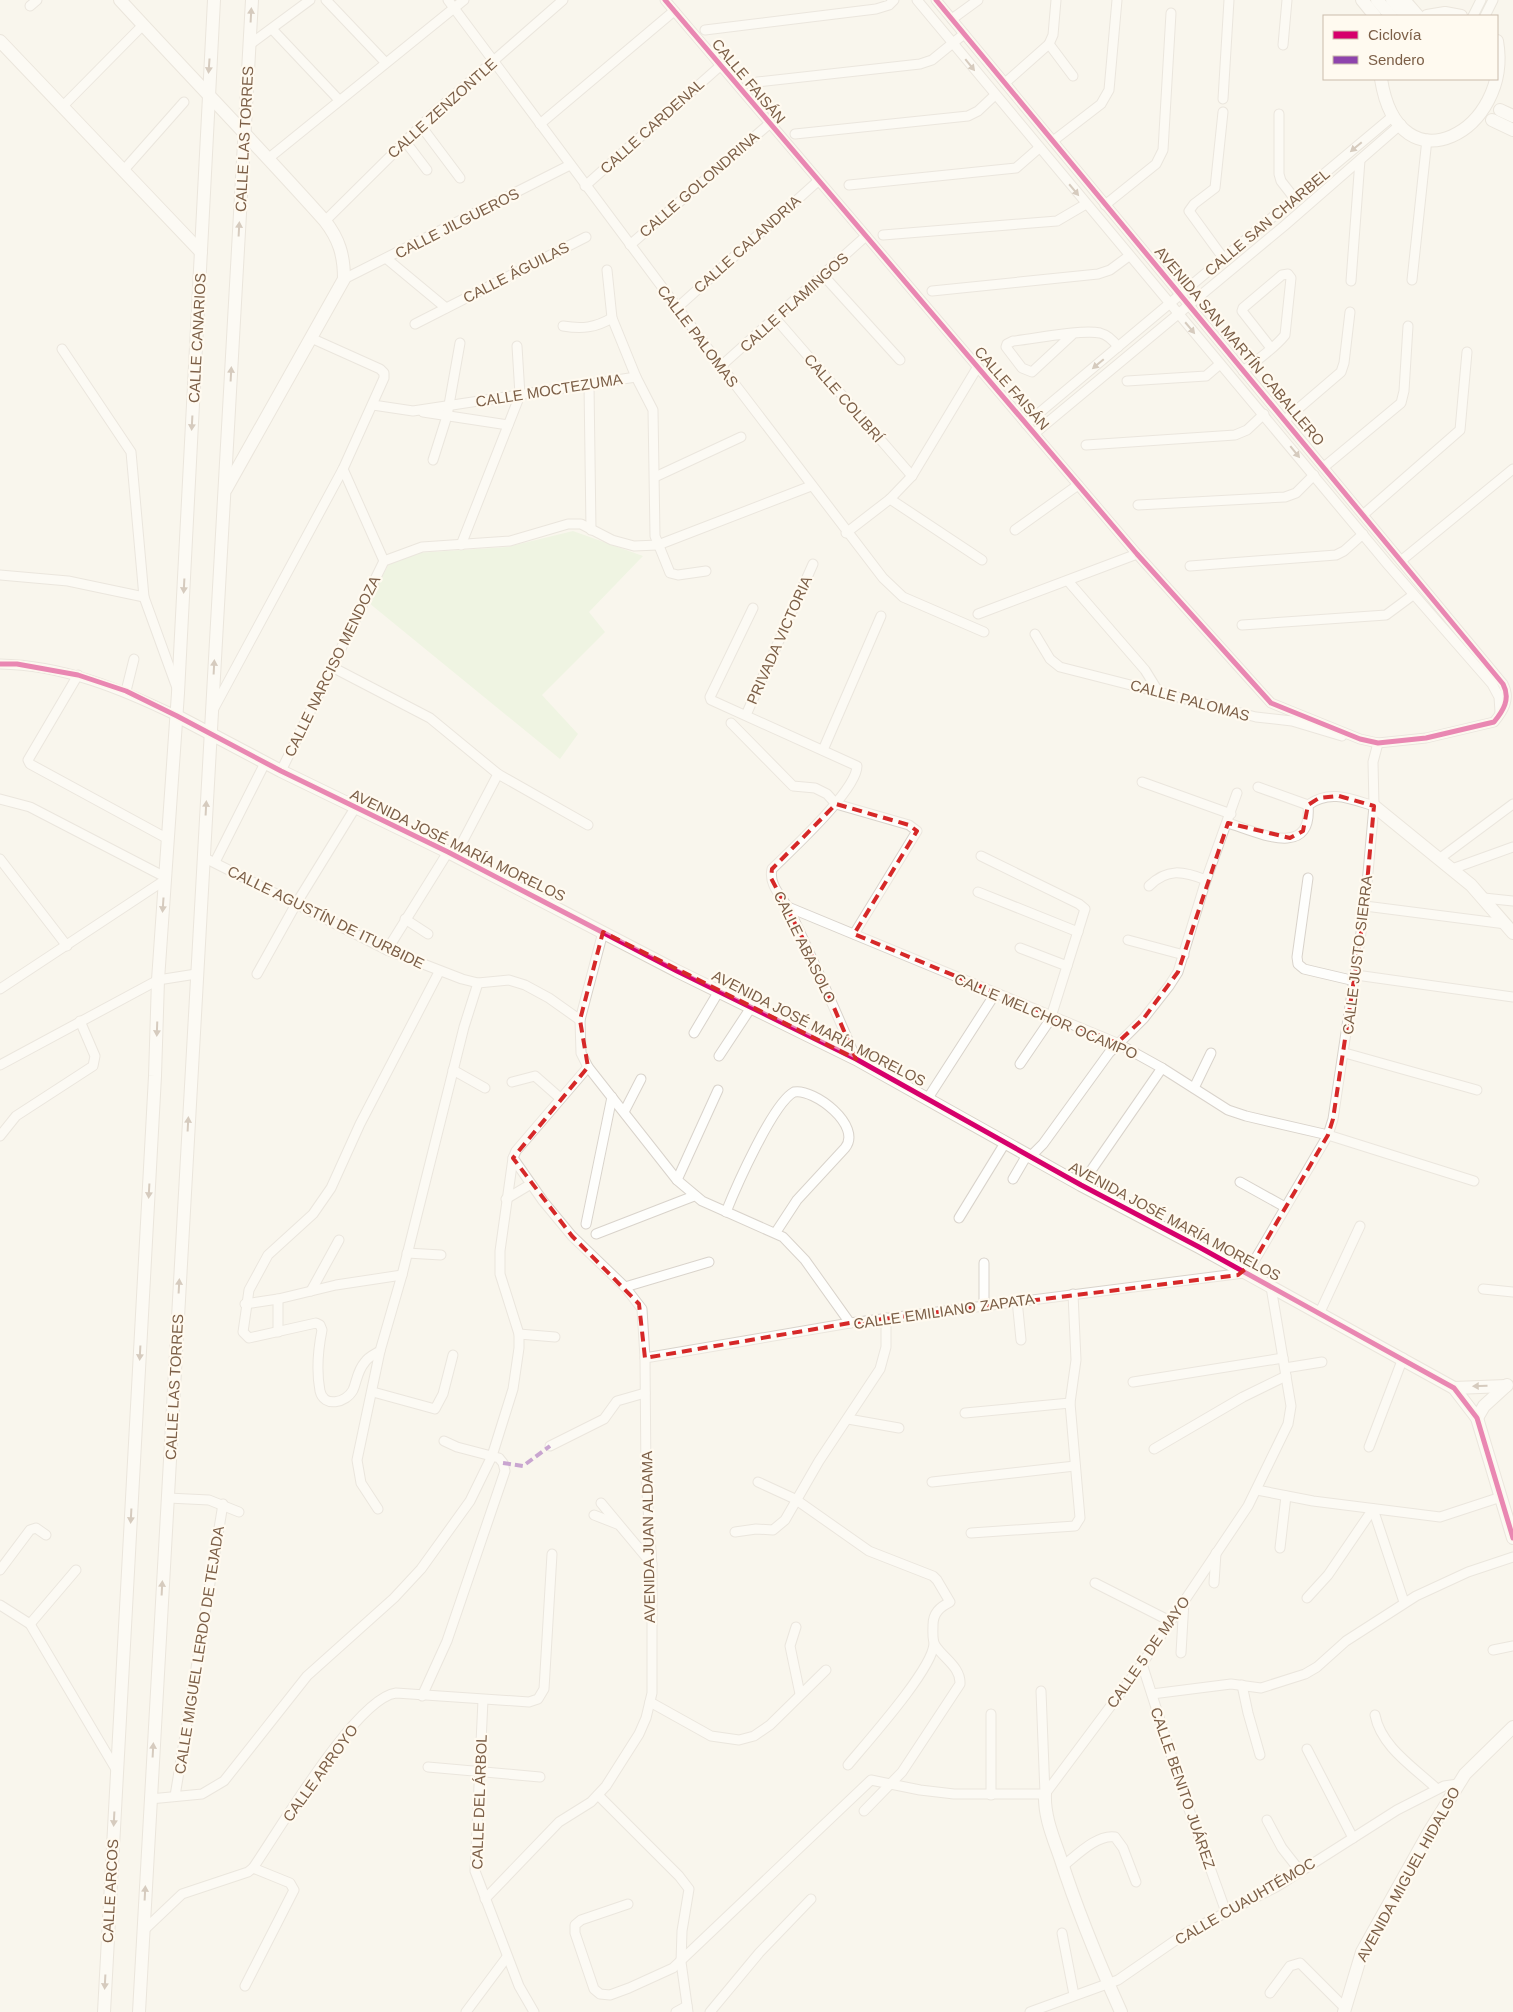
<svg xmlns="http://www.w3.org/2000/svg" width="1513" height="2012" font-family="Helvetica,sans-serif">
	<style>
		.green { fill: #e2f2d6 }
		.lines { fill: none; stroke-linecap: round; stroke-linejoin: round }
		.street-casing { stroke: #d9d3cb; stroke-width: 11 }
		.secondary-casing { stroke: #d9d2c8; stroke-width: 14 }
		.street { stroke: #fefefc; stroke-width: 9 }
		.secondary { stroke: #fefefc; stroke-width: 12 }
		.quiet { stroke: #8e44ad; stroke-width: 4; stroke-dasharray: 8 4; stroke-linecap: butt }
		.cycleway-casing { stroke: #fffaf0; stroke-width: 8 }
		.cycleway { stroke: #d6006c; stroke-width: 5 }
		.oneway { fill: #aa9786 }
		.marked { fill: none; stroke: #d62828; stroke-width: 4; stroke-dasharray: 10 6; stroke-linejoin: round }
		.labels { text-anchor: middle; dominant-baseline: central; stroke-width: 4.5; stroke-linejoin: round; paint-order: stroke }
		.street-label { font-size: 15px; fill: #7c5f47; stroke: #fffaf0 }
	</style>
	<rect width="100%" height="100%" fill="#f9f6ed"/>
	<!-- green -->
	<path class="green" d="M573 531 643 556 589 612 605 632 542 695 578 734 560 759 369 603 388 565 416 553 507 547Z"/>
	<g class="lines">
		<!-- street casing -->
		<g class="street-casing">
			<g id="street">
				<path d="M326 0 385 62"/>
				<path d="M448 0 721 366 883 578 903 597 984 632"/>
				<path d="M665 0 1137 554 1271 703 1360 739 1378 743 1426 738 1494 722C1503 711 1511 699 1503 684L936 0"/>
				<path d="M917 0 1389 566 1492 684 1499 697 1500 712"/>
				<path d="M30 6 37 0"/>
				<path d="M1473 16 1481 0"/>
				<path d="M1485 16 1493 0"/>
				<path d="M952 19 978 0"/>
				<path d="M272 29 339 100"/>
				<path d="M705 30 876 9 889 5 894 0"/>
				<path d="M1049 44 1073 76"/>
				<path d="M249 45 310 0"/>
				<path d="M1283 45 1287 0"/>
				<path d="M757 82 920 64 932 60 964 34"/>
				<path d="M1005 83 1049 44 1053 35 1056 0"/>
				<path d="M1223 99 1229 0"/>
				<path d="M62 107 143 25"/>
				<path d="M1223 112 1215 188 1194 204 1189 211 1224 259"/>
				<path d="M1279 114V174L1281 181 1295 199"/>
				<path d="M540 124 674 11"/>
				<path d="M421 126 460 178"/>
				<path d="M795 134 968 116 978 111 995 95"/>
				<path d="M405 141 427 170"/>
				<path d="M1053 141 1101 104 1109 90 1117 0"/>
				<path d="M269 158 464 0"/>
				<path d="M123 171 184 102"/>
				<path d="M849 185 1016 168 1039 148"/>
				<path d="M585 186 719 67"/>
				<path d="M1105 205 1156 164 1163 150 1171 13"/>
				<path d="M325 221 435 112 563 0"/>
				<path d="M883 235 1057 221 1086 204"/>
				<path d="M630 245 769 124"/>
				<path d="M387 259 446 308"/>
				<path d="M607 270 612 318 636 377 653 410 655 536 670 573 678 575 706 571"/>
				<path d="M823 275 900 360"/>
				<path d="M344 279 570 165"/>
				<path d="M1412 280 1427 139"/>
				<path d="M1351 281 1360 160"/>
				<path d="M932 291 1098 274 1110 270 1129 256"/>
				<path d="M677 308 818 181"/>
				<path d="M776 319 912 476"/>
				<path d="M415 324 586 237"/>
				<path d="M563 326C582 329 595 328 612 318"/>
				<path d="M1073 334 1032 372 1022 368 1006 347 1007 344 1013 341C1034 339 1081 329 1100 333 1108 335 1113 340 1118 347"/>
				<path d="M62 349 131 452 144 597"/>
				<path d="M721 366 866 236"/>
				<path d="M1243 371C1257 360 1274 349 1285 335L1291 278 1288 274 1282 275 1243 308 1242 311 1271 348"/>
				<path d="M1127 381 1206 376 1220 364"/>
				<path d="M589 384 591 530"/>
				<path d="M373 405 413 411 636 377"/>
				<path d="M423 412 508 425"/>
				<path d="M1285 420 1341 372 1344 363 1350 312"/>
				<path d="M1026 424 1393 116"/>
				<path d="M1035 433 1284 226 1401 124"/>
				<path d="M1086 445 1235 435 1247 430 1264 414"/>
				<path d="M433 460 447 416 460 343"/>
				<path d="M1324 467 1401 403 1404 391 1408 326"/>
				<path d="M343 469 384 561"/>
				<path d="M655 477 741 437"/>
				<path d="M890 499 982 560"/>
				<path d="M1138 505 1285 497 1296 493 1314 475"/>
				<path d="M1364 514 1460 430 1467 352"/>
				<path d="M1015 530 1078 485"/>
				<path d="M846 533 890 499 912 476 977 368"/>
				<path d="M461 545 520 395 517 346"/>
				<path d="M1402 560 1513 469"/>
				<path d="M1190 566 1336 555 1344 551 1363 534"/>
				<path d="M0 575 68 581 144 597 177 688"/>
				<path d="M1068 581 1145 670 1158 691"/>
				<path d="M753 608 710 697 711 700 857 766C857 790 791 850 772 869 768 885 783 898 790 911 813 960 835 1009 856 1059"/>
				<path d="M978 614 1137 554"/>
				<path d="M1242 625 1386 615 1413 595"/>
				<path d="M1035 634 1050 659 1060 667 1256 717 1292 721 1342 736"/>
				<path d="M0 664C63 665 121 689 177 716"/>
				<path d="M332 667 430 718 498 774 588 825"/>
				<path d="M78 675 28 760 30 764 168 839"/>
				<path d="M126 691 134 659"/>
				<path d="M213 710 343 469 384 378V373L380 369 311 338"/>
				<path d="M746 715 813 564"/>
				<path d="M731 723 793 786 815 788 827 794 836 804 909 825 917 831 854 934"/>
				<path d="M823 750 881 616"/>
				<path d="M281 771 384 561 422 547 510 541 568 524H581L612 540 634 546 658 545 811 486"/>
				<path d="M1142 782 1231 814"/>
				<path d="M1258 787 1308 805C1330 789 1351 799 1374 806"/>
				<path d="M0 799 30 807 165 877"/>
				<path d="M1228 823C1257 832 1313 860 1308 805"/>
				<path d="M455 856 498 774"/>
				<path d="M981 856 1079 904 1085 909 1050 1020 1020 1064"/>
				<path d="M203 857 387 950 462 979 478 983 509 980 525 985 549 998 580 1020"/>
				<path d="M0 859 67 946"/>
				<path d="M1439 859 1513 804"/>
				<path d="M215 862 265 763"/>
				<path d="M1452 869 1513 847"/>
				<path d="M1308 878 1297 957 1298 964 1304 969 1355 981"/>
				<path d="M1149 886C1167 868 1183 871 1206 880"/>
				<path d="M978 892 1078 932"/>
				<path d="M1484 898 1513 901"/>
				<path d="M1365 906 1506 924"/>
				<path d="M788 907 1117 1043 1162 1068 1228 1110 1246 1116 1328 1135 1474 1181"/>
				<path d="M405 919 428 934"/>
				<path d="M603 932 580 1020 581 1053 588 1067 677 1180 702 1201 783 1237 805 1260 850 1323"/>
				<path d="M1128 940 1184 955"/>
				<path d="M1020 948 1067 966"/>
				<path d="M387 950 448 852"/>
				<path d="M257 974 296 904 355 808"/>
				<path d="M1356 975 1513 997"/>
				<path d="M0 989 165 880"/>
				<path d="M694 1033 719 991"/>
				<path d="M1345 1053 1477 1090"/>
				<path d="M719 1056 752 1006"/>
				<path d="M0 1065 158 980 196 974"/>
				<path d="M453 1070 485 1088"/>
				<path d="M512 1082 535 1076 560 1098"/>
				<path d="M1194 1088 1211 1053"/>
				<path d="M928 1098 995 994"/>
				<path d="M624 1112 641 1079"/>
				<path d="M0 1136 16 1116 93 1066 95 1056 80 1021"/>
				<path d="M1030 1157 1043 1144 1109 1053 1144 1018 1169 986 1178 972 1206 880 1237 793"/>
				<path d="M1013 1179 1027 1155"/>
				<path d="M677 1180 718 1090"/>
				<path d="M1240 1182 1285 1207"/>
				<path d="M1081 1185 1162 1068"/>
				<path d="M506 1199 531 1184"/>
				<path d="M726 1212C736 1187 773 1103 794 1092 814 1088 863 1126 845 1148L797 1200 776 1232"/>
				<path d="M959 1218 1005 1143"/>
				<path d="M586 1224 612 1097"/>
				<path d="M596 1234 694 1196"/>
				<path d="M407 1253 441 1255"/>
				<path d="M625 1287 709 1262"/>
				<path d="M1483 1289 1513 1292"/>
				<path d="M311 1291 339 1240"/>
				<path d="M1017 1300 1021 1340"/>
				<path d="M245 1304 278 1299 336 1285 402 1275"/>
				<path d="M984 1305V1263"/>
				<path d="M1320 1312 1360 1226"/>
				<path d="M278 1332V1299"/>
				<path d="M519 1334 555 1337"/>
				<path d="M380 1351C375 1354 368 1357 365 1362 357 1371 357 1381 353 1390 346 1403 324 1408 320 1391 316 1370 318 1350 322 1330L320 1325 316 1323 249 1338 243 1332 249 1290 268 1255 313 1214 331 1188 360 1124 439 972"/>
				<path d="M645 1358 850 1323 1244 1273 1253 1263 1328 1135 1333 1119 1365 906 1374 806 1373 762 1378 743"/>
				<path d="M1285 1368 1322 1362"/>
				<path d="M1133 1382 1283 1358"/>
				<path d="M373 1392 435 1409 443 1394 453 1355"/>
				<path d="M965 1413 1070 1403"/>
				<path d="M848 1419 899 1428"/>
				<path d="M550 1446 604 1419 617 1401 645 1393"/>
				<path d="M1369 1447 1403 1358"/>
				<path d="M1154 1449 1243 1397 1286 1376"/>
				<path d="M758 1482 795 1499 869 1551 933 1576 937 1580 950 1602C940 1607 933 1613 933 1625 933 1631 932 1640 935 1645 943 1658 961 1667 960 1684L902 1772 864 1811"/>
				<path d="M932 1482 1075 1466"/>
				<path d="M1257 1490 1313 1501 1440 1517 1501 1497"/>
				<path d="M168 1498 209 1500 239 1512"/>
				<path d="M601 1503 652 1564"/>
				<path d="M378 1509 361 1483 357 1460 380 1351 402 1275 464 1027 478 983"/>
				<path d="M1373 1509 1404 1602"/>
				<path d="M594 1515 617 1524"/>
				<path d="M735 1532 756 1529 773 1530 785 1520 819 1461 880 1369 886 1347V1318"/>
				<path d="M971 1533 1075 1526 1080 1518 1070 1403 1076 1360 1073 1294"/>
				<path d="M1280 1548 1286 1496"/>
				<path d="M0 1570 30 1530 36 1528 46 1535"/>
				<path d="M1095 1583 1170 1621"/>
				<path d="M1214 1583 1216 1553"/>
				<path d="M1307 1598 1328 1575 1373 1509"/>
				<path d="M0 1605 30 1624 117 1771"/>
				<path d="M30 1624 76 1570"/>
				<path d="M796 1627 790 1646 800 1694"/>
				<path d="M1493 1650 1513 1646"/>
				<path d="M1181 1653 1184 1601"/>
				<path d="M1142 1664 1187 1804 1226 1912"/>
				<path d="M1242 1685 1248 1713 1260 1755"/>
				<path d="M1041 1691 1045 1794"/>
				<path d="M1152 1694 1231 1684 1261 1688 1305 1674 1317 1667 1346 1641 1416 1596 1468 1572 1513 1557"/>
				<path d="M422 1696 447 1641 505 1471 503 1463 499 1458 457 1447 444 1441"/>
				<path d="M483 1700 475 1871 519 1986 534 2012"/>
				<path d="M650 1702 711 1736 739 1740 754 1736 770 1725 826 1670"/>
				<path d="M1375 1715C1381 1747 1415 1768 1437 1789"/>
				<path d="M1307 1749 1353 1838"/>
				<path d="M848 1765C867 1742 932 1670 934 1644"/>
				<path d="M428 1767 540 1777"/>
				<path d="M1045 1794 1142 1664 1248 1506 1288 1424 1291 1406 1271 1287"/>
				<path d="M598 1795 679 1876 689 1889 682 1931 681 1962 688 2012"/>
				<path d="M991 1795V1714"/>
				<path d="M175 1796 223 1504"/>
				<path d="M150 1799 202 1794 224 1781 307 1676 394 1598 421 1569 470 1501 492 1456 513 1389 519 1348V1334L500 1274V1251L513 1158 516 1151 588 1067"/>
				<path d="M1267 1820 1282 1848 1300 1871"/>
				<path d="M1063 1866C1076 1856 1097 1834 1115 1837L1123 1848 1136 1882"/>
				<path d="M485 1899 559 1822 591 1802 606 1786 639 1734 646 1718 652 1693V1565L646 1478 645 1358 642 1309 625 1287 572 1236 543 1201 513 1158"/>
				<path d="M628 1904 581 1920 575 1925V1933L594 1989 600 1994 610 1995 629 1988 673 1968 871 1780 920 1790 954 1794H1045"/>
				<path d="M143 1931 182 1894 248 1872 253 1868C278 1832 356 1698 396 1693L529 1702 538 1699 544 1689 552 1554"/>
				<path d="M1062 1933 1074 1995"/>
				<path d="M245 1986 294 1890 290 1883 253 1868"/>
				<path d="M1270 1993 1290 1966 1300 1963 1345 2008"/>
				<path d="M466 2012 507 1957"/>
				<path d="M676 2012 687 2006"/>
				<path d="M710 2012 759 1953 811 1899"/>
				<path d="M1030 2012 1118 1980 1186 1933 1276 1887 1397 1810 1444 1786 1458 1784"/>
			</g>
		</g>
		<!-- secondary casing -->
		<g class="secondary-casing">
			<g id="secondary">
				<path d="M120 0C188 74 258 146 325 221 339 239 344 255 344 279L226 489"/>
				<path d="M1362 0 1375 16"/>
				<path d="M1377 0 1391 16"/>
				<path d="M1392 0 1406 16"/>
				<path d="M1404 0 1418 16"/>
				<path d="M1427 16 1445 13 1461 16"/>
				<path d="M0 41 201 252"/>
				<path d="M1381 79C1399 193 1513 130 1497 41"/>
				<path d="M1500 110 1513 116"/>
				<path d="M1492 120 1513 130"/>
				<path d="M177 716 281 771 448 852 677 971 856 1059 1081 1185 1199 1247 1454 1388 1477 1418 1513 1538"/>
				<path d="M1374 806 1471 885 1513 933"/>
				<path d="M1454 1388 1506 1386"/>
				<path d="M1477 1418 1484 1406 1507 1385"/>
				<path d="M1045 1794C1044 1816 1053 1837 1060 1857 1077 1910 1098 1961 1121 2012"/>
				<path d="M104 2012 155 1076 158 980 178 693 214 0"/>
				<path d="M139 2012 252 0"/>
				<path d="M1344 2012 1362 1952 1429 1832 1465 1774 1513 1727"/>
			</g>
		</g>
		<!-- street -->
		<use href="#street" class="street"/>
		<!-- secondary -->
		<use href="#secondary" class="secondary"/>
		<!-- quiet -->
		<path class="quiet" d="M503 1463 523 1466 550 1446"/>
		<!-- cycleway casing -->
		<g class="cycleway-casing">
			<g id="cycleway">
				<path d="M665 0 1137 554 1271 703 1360 739 1378 743 1426 738 1494 722C1503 711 1511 699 1503 684L936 0"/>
				<path d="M0 664H17L78 675 126 691 177 716 281 771 448 852 677 971 856 1059 1081 1185 1199 1247 1454 1388 1477 1418 1513 1538"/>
			</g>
		</g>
		<!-- cycleway -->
		<use href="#cycleway" class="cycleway"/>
	</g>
	<!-- one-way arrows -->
	<defs><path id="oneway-solid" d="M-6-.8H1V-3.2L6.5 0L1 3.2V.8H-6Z" transform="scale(1.25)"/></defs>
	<g class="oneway">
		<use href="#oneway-solid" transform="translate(251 15) rotate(-87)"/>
		<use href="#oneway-solid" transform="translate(970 65) rotate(51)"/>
		<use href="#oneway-solid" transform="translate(209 66) rotate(94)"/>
		<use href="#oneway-solid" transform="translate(1356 147) rotate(140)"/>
		<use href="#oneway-solid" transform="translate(1074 190) rotate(50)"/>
		<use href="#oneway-solid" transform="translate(239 229) rotate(-87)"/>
		<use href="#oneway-solid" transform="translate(1190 328) rotate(50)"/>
		<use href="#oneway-solid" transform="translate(1098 364) rotate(140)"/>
		<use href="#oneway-solid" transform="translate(231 374) rotate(-87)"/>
		<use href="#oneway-solid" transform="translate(192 423) rotate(93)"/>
		<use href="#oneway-solid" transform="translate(1295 452) rotate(51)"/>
		<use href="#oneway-solid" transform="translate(184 586) rotate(93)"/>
		<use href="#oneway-solid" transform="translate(214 667) rotate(-87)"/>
		<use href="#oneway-solid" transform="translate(206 808) rotate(-87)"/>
		<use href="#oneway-solid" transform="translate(163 905) rotate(94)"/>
		<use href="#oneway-solid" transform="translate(157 1029) rotate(92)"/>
		<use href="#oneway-solid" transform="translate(188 1124) rotate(-87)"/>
		<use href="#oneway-solid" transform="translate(149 1191) rotate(93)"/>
		<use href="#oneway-solid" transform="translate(179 1286) rotate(-87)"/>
		<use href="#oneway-solid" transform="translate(140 1353) rotate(93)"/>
		<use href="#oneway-solid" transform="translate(1480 1386) rotate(179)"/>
		<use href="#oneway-solid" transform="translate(131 1516) rotate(93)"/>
		<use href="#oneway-solid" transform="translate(162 1588) rotate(-87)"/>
		<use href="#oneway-solid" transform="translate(153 1750) rotate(-87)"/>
		<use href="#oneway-solid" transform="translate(114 1819) rotate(93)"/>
		<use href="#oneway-solid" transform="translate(145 1893) rotate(-87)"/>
		<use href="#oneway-solid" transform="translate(105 1982) rotate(93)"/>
	</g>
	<!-- marked area -->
	<path d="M0 0H1513V2012H0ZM1339 796 1374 806 1365 906 1333 1119 1328 1135 1253 1263 1238 1275 850 1323 645 1358 639 1304 572 1236 513 1158 588 1067 580 1020 603 932 856 1059 811 954 771 878 772 869 836 804 909 825 917 831 854 934 1117 1043 1144 1018 1178 972 1228 823 1290 838 1303 831 1308 805 1319 798Z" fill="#f9f6ed" fill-opacity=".55" fill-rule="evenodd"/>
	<path class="marked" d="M1339 796 1374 806 1365 906 1333 1119 1328 1135 1253 1263 1238 1275 850 1323 645 1358 639 1304 572 1236 513 1158 588 1067 580 1020 603 932 856 1059 811 954 771 878 772 869 836 804 909 825 917 831 854 934 1117 1043 1144 1018 1178 972 1228 823 1290 838 1303 831 1308 805 1319 798Z"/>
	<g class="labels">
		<!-- street labels -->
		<g class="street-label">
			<text transform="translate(749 81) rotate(50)">CALLE FAISÁN</text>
			<text transform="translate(442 108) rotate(-42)">CALLE ZENZONTLE</text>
			<text transform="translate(652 126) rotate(-42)">CALLE CARDENAL</text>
			<text transform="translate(244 139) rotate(-87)">CALLE LAS TORRES</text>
			<text transform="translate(699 184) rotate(-41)">CALLE GOLONDRINA</text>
			<text transform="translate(1267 222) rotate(-40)">CALLE SAN CHARBEL</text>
			<text transform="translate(457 223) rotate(-27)">CALLE JILGUEROS</text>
			<text transform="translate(747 244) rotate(-42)">CALLE CALANDRIA</text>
			<text transform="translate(516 272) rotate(-27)">CALLE ÁGUILAS</text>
			<text transform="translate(794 302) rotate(-42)">CALLE FLAMINGOS</text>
			<text transform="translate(698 336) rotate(53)">CALLE PALOMAS</text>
			<text transform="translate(197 338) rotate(-87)">CALLE CANARIOS</text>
			<text transform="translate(1240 346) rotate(50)">AVENIDA SAN MARTÍN CABALLERO</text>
			<text transform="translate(1012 388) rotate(49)">CALLE FAISÁN</text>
			<text transform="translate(549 390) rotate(-9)">CALLE MOCTEZUMA</text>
			<text transform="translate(844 398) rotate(49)">CALLE COLIBRÍ</text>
			<text transform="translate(779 640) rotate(-66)">PRIVADA VICTORIA</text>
			<text transform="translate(332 666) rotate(-64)">CALLE NARCISO MENDOZA</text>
			<text transform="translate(1190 700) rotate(15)">CALLE PALOMAS</text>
			<text transform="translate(458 845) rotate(26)">AVENIDA JOSÉ MARÍA MORELOS</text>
			<text transform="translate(326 917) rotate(26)">CALLE AGUSTÍN DE ITURBIDE</text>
			<text transform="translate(805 947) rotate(64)">CALLE ABASOLO</text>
			<text transform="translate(1357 955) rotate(-83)">CALLE JUSTO SIERRA</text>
			<text transform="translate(1046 1016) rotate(23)">CALLE MELCHOR OCAMPO</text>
			<text transform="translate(819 1028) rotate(27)">AVENIDA JOSÉ MARÍA MORELOS</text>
			<text transform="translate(1175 1221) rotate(28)">AVENIDA JOSÉ MARÍA MORELOS</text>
			<text transform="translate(944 1311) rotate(-8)">CALLE EMILIANO ZAPATA</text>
			<text transform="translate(174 1387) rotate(-87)">CALLE LAS TORRES</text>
			<text transform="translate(648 1537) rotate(-91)">AVENIDA JUAN ALDAMA</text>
			<text transform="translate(199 1650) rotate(-81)">CALLE MIGUEL LERDO DE TEJADA</text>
			<text transform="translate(1148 1652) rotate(-55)">CALLE 5 DE MAYO</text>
			<text transform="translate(320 1773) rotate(-54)">CALLE ARROYO</text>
			<text transform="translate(1183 1788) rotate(71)">CALLE BENITO JUÁREZ</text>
			<text transform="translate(479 1802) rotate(-88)">CALLE DEL ÁRBOL</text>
			<text transform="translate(1408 1874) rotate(-61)">AVENIDA MIGUEL HIDALGO</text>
			<text transform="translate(110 1891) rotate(-87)">CALLE ARCOS</text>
			<text transform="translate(1245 1901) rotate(-30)">CALLE CUAUHTÉMOC</text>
		</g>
	</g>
	<!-- legend -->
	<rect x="1323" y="15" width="175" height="65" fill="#fffaf0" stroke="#cbbcac"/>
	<rect x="1333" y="31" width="25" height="8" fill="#d6006c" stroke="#cbbcac"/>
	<text x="1368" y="40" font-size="15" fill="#7c5f47">Ciclovía</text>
	<rect x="1333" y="56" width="25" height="8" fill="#8e44ad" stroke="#cbbcac"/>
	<text x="1368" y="65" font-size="15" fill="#7c5f47">Sendero</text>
</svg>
